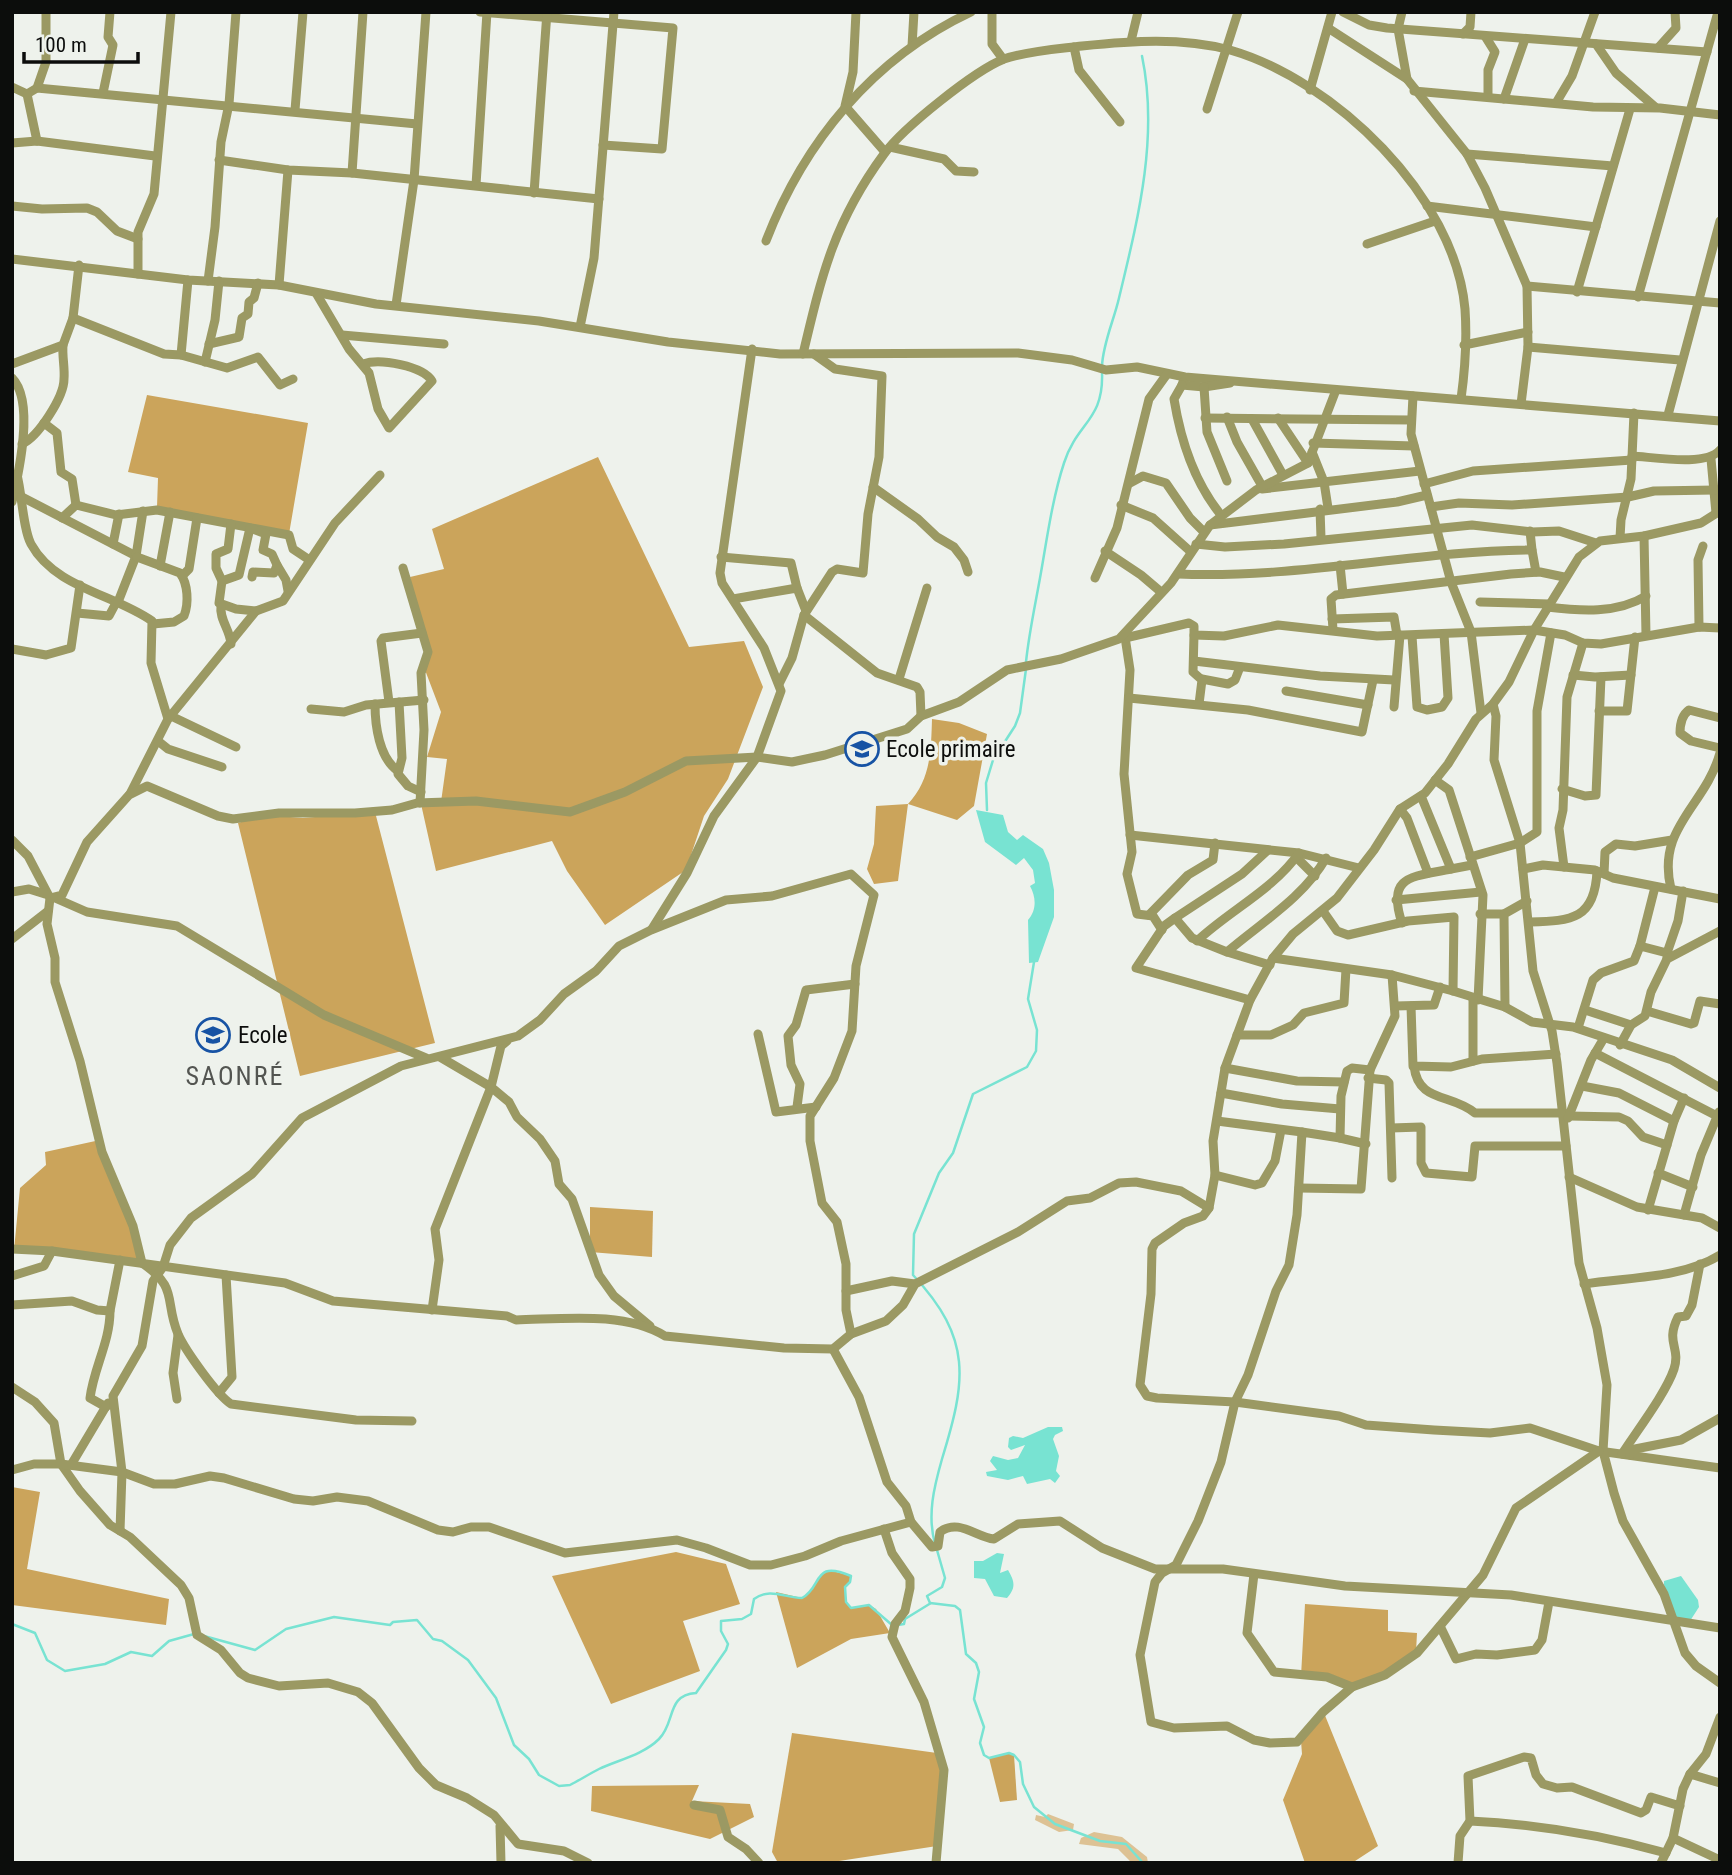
<svg xmlns="http://www.w3.org/2000/svg" width="1732" height="1875" font-family="'Roboto Condensed',sans-serif">
	<style>
		.green { fill: #ddc294 }
		.forest { fill: #cba45b }
		.water { fill: #78e3d2 }
		.lines { fill: none; stroke-linecap: round; stroke-linejoin: round }
		.stream { stroke: #78e3d2; stroke-width: 2.5 }
		.street { stroke: #9b9963; stroke-width: 9 }
		.labels { text-anchor: middle; dominant-baseline: central; stroke-width: 7; stroke-linejoin: round; paint-order: stroke }
		.poi-label { font-size: 23px; fill: #0c0d0c; stroke: #eef2ec; text-anchor: start }
		.quarter-label { font-size: 26px; letter-spacing: 2px; fill: #535551; stroke: #eef2ec }
	</style>
	<rect width="100%" height="100%" fill="#eef2ec"/>
	<!-- green -->
	<g class="green">
		<path d="M1048 1814 1074 1824 1073 1830 1059 1832 1035 1820 1036 1815 1045 1817Z"/>
		<path d="M1094 1832 1122 1837 1147 1857 1148 1863H1132L1118 1849 1079 1844 1081 1838Z"/>
	</g>
	<!-- forest -->
	<g class="forest">
		<path d="M147 395 308 423 289 534 157 507 158 478 128 472Z"/>
		<path d="M598 457 689 647 744 641 763 687 728 779 704 816 686 870 605 925 567 871 552 841 436 871 421 804 441 802 447 759 427 757 441 712 425 670 426 651 410 577 444 569 432 529Z"/>
		<path d="M932 719 959 723 987 734 974 806 957 820 908 804 898 881 874 884 867 869 874 844 876 806 908 804C931 779 931 751 932 719Z"/>
		<path d="M375 812 435 1043 300 1076 238 823 264 815 303 818Z"/>
		<path d="M100 1140 142 1263 14 1250 20 1188 46 1165 45 1152Z"/>
		<path d="M590 1207 653 1211 652 1257 590 1252Z"/>
		<path d="M12 1487 40 1492 27 1569 169 1599 166 1625 12 1605Z"/>
		<path d="M676 1552 726 1564 740 1604 683 1621 700 1671 611 1704 552 1576Z"/>
		<path d="M829 1570 851 1576 850 1582 845 1587 846 1602 851 1608 869 1605 876 1609 890 1633 851 1639 797 1668 776 1592 802 1598C815 1591 812 1580 829 1570Z"/>
		<path d="M1305 1604 1388 1610V1631L1417 1633 1416 1652 1386 1674 1356 1686 1301 1676Z"/>
		<path d="M1324 1713 1378 1846 1352 1863H1305L1283 1800 1302 1754 1301 1741Z"/>
		<path d="M792 1733 937 1753 943 1763 937 1846 826 1863H778L772 1852Z"/>
		<path d="M1009 1753 1014 1755 1017 1800 1000 1802 989 1758Z"/>
		<path d="M699 1785 692 1801 750 1804 754 1817 710 1839 591 1811 592 1786Z"/>
	</g>
	<!-- water -->
	<g class="water">
		<path d="M976 810 1003 815 1008 832 1017 840 1023 835 1043 849 1049 863 1054 890V917L1038 962 1029 963 1028 920C1037 910 1036 897 1030 886L1035 883 1033 870 1024 858 1016 865 985 842Z"/>
		<path d="M1048 1427H1062L1063 1431 1055 1435 1053 1439 1059 1456 1056 1471 1060 1476 1055 1483 1050 1479 1027 1484 1023 1476 1008 1480 987 1476 986 1472 997 1470 990 1461 993 1456 1008 1460 1018 1458 1025 1445 1011 1450 1008 1447 1009 1438 1013 1436 1023 1438Z"/>
		<path d="M997 1553 1004 1554 1000 1573 1008 1570C1015 1582 1016 1588 1007 1598L994 1596 985 1579 974 1578V1561H983Z"/>
		<path d="M1681 1576 1698 1600 1699 1607 1690 1621 1676 1618 1664 1585V1581Z"/>
	</g>
	<g class="lines">
		<!-- stream -->
		<g class="stream">
			<path d="M1102 366C1103 343 1114 320 1119 298 1138 219 1159 137 1142 56"/>
			<path d="M1026 662C1029 633 1035 606 1040 578 1047 539 1052 500 1064 463 1077 422 1104 421 1102 372"/>
			<path d="M987 810 986 783 993 760 1015 726 1020 713 1026 669"/>
			<path d="M935 1544C927 1515 934 1487 942 1459 966 1381 973 1339 913 1275L914 1234 939 1173 953 1153 973 1094 1027 1067 1036 1051 1037 1030 1028 999 1034 962"/>
			<path d="M937 1550 945 1578 942 1587 927 1596 930 1603 955 1606 960 1610 966 1654 976 1663 979 1672 974 1699 984 1727 980 1743 984 1755 989 1758 1009 1753 1014 1755 1020 1762 1023 1784 1034 1807 1055 1824 1100 1841 1126 1844 1143 1863"/>
			<path d="M12 1624 35 1633 47 1660 65 1671 105 1664 131 1652 152 1656 169 1641 194 1634"/>
			<path d="M898 1625 904 1624 905 1619 931 1603"/>
			<path d="M204 1636 255 1650 286 1629 334 1617 390 1625 393 1622 417 1620 433 1639 442 1641 468 1660 496 1698 514 1745 529 1759 539 1775 559 1786 570 1785C580 1780 589 1774 599 1769 618 1760 643 1755 659 1739 676 1722 666 1695 696 1693L726 1650 728 1644 721 1631V1621L742 1619 751 1614 754 1599C770 1587 785 1598 802 1598 823 1587 812 1559 851 1576L850 1582 845 1587 846 1602 851 1608 869 1605 892 1625"/>
		</g>
		<!-- street -->
		<g class="street">
			<path d="M480 12 673 28 662 149 603 145"/>
			<path d="M856 12 853 72 845 106 885 152"/>
			<path d="M992 12V44L1003 59"/>
			<path d="M1343 12 1369 25 1387 28 1707 52"/>
			<path d="M1402 12 1398 29 1407 79"/>
			<path d="M1328 28 1407 79 1467 154 1485 188 1527 286 1528 347 1521 404"/>
			<path d="M1463 34 1470 27 1471 12"/>
			<path d="M1485 36 1495 52 1488 70V97"/>
			<path d="M1131 41 1138 12"/>
			<path d="M1596 44 1616 73 1655 107"/>
			<path d="M912 46 914 12"/>
			<path d="M1074 47 1079 70 1120 122"/>
			<path d="M1658 48 1676 28 1675 12"/>
			<path d="M12 87 27 94 37 88 417 124"/>
			<path d="M37 88 46 62V12"/>
			<path d="M1310 90 1332 12"/>
			<path d="M1414 91 1593 107 1660 108 1720 115"/>
			<path d="M103 93 113 45 108 37 110 12"/>
			<path d="M27 94 37 141"/>
			<path d="M1504 99 1525 39"/>
			<path d="M1556 103 1572 76 1595 12"/>
			<path d="M1207 109 1238 12"/>
			<path d="M295 110 303 12"/>
			<path d="M12 143 37 141 155 156"/>
			<path d="M890 147 944 159 956 171 974 172"/>
			<path d="M1467 154 1613 166"/>
			<path d="M219 160 288 170 352 173 599 199"/>
			<path d="M352 173 363 12"/>
			<path d="M476 185 487 12"/>
			<path d="M534 193 547 12"/>
			<path d="M12 206 42 209 87 208 97 212 117 231 138 239"/>
			<path d="M1427 206 1596 227"/>
			<path d="M766 241C804 142 873 58 971 12"/>
			<path d="M1367 244 1435 221"/>
			<path d="M12 259 188 280 279 285 376 304 539 321 668 342 780 354 1018 353 1072 360 1106 370 1137 367 1185 377 1720 421"/>
			<path d="M138 274V232L154 194 171 12"/>
			<path d="M208 281 215 227 221 142 229 104 236 12"/>
			<path d="M279 285 288 170"/>
			<path d="M1527 286 1720 303"/>
			<path d="M1577 292 1630 109"/>
			<path d="M316 293 349 349 369 373 378 409 389 428 432 381C423 366 380 358 363 364"/>
			<path d="M1638 297 1718 12"/>
			<path d="M396 305 414 180 426 12"/>
			<path d="M73 318 164 354 181 355 227 368 258 357 280 385 293 379"/>
			<path d="M580 327 594 258 614 12"/>
			<path d="M342 335 444 344"/>
			<path d="M209 344 239 337 242 318 248 314 249 302 254 298 258 283"/>
			<path d="M1464 345 1528 332"/>
			<path d="M1528 347 1680 360"/>
			<path d="M803 354C822 274 834 222 884 154 903 128 974 71 1004 59 1027 51 1058 49 1082 46 1131 41 1181 37 1230 50 1334 80 1455 196 1465 309 1467 338 1465 370 1461 399"/>
			<path d="M181 355 188 280"/>
			<path d="M205 362 215 320 219 281"/>
			<path d="M12 364 63 345 73 318 79 265"/>
			<path d="M12 378C35 401 19 472 12 502"/>
			<path d="M1183 382 1182 385 1204 387 1230 383"/>
			<path d="M1182 385 1174 399C1181 442 1194 482 1221 515"/>
			<path d="M1204 387 1207 432 1227 481"/>
			<path d="M1413 396 1411 434 1451 582 1471 632 1481 713"/>
			<path d="M1668 415 1720 221"/>
			<path d="M1227 417 1237 442 1262 486"/>
			<path d="M1205 418 1411 420"/>
			<path d="M1278 418 1308 463"/>
			<path d="M1252 419 1283 475"/>
			<path d="M44 423 57 433 61 472 72 479 76 505"/>
			<path d="M1313 443 1414 446"/>
			<path d="M22 444C38 437 64 397 64 379 65 368 62 356 63 345"/>
			<path d="M1312 452 1324 482 1328 508"/>
			<path d="M1632 456C1653 457 1706 467 1720 450"/>
			<path d="M1711 459 1716 513"/>
			<path d="M17 475C22 494 23 529 31 544 55 588 114 594 152 621L151 663 168 719"/>
			<path d="M1130 483 1143 476 1166 483 1190 518 1204 532"/>
			<path d="M1424 484 1473 471 1632 460"/>
			<path d="M873 487 918 519 937 537 954 547 964 560 968 572"/>
			<path d="M1262 489 1420 471"/>
			<path d="M22 497 136 556 118 602"/>
			<path d="M1121 505 1153 518 1191 552"/>
			<path d="M1431 507 1459 503 1512 505 1628 497 1654 491 1715 490"/>
			<path d="M1320 509 1321 538"/>
			<path d="M1720 511 1701 523 1644 536 1600 541 1579 557 1534 630 1509 682 1493 704 1476 719 1448 764 1425 793 1400 809 1374 850 1337 898 1293 934 1273 958 1250 1000 1225 1068 1213 1141 1215 1175 1209 1208 1203 1216 1184 1223 1155 1243 1152 1249 1151 1294 1140 1385 1147 1396 1157 1398 1235 1402 1339 1416 1366 1425 1434 1430 1490 1433 1530 1428 1599 1451 1720 1468"/>
			<path d="M62 518 76 505 116 515 157 510 289 535 293 549 308 559"/>
			<path d="M231 524 228 549 216 554V568L222 581 219 603 236 609 256 611"/>
			<path d="M1210 525 1397 502 1427 495"/>
			<path d="M1644 536 1646 635"/>
			<path d="M1620 538 1621 520 1631 479 1634 413"/>
			<path d="M113 544 119 514"/>
			<path d="M1196 544 1225 547 1284 544 1472 525 1532 532 1559 531 1596 543"/>
			<path d="M1532 550 1536 572"/>
			<path d="M1105 551 1141 575 1161 592"/>
			<path d="M136 556 143 511"/>
			<path d="M137 557 180 573C188 584 189 603 184 616L174 622 153 624"/>
			<path d="M721 557 791 563 797 588"/>
			<path d="M277 565 286 580 288 591"/>
			<path d="M1340 565 1343 594"/>
			<path d="M160 566 170 512"/>
			<path d="M403 568 428 652 421 673 424 730 420 803"/>
			<path d="M1178 574C1297 579 1414 551 1532 550L1530 531"/>
			<path d="M183 575 189 569 197 518"/>
			<path d="M1095 578 1117 528 1149 399 1167 374"/>
			<path d="M222 581 239 575 250 528 266 534 263 550 272 554 277 565 274 573 253 572 252 577"/>
			<path d="M733 599 797 588 806 611"/>
			<path d="M1480 602 1549 604"/>
			<path d="M221 605C219 620 230 629 231 644"/>
			<path d="M1547 607C1580 611 1617 614 1646 596"/>
			<path d="M77 613 109 616 117 601"/>
			<path d="M804 615 877 673 917 687 920 692 921 716"/>
			<path d="M1332 619 1394 617 1397 635"/>
			<path d="M1699 627 1698 560 1703 546"/>
			<path d="M1333 630 1331 599 1336 595 1511 574 1540 572 1564 577"/>
			<path d="M1194 635 1193 672 1202 680 1199 704"/>
			<path d="M1412 636 1417 707 1427 710 1442 707 1448 698 1444 634"/>
			<path d="M1125 637 1130 670 1124 774 1132 852 1127 874 1137 914 1153 916 1162 930"/>
			<path d="M1125 638 1189 623 1194 626V635L1224 636 1278 625 1377 636 1534 630 1565 635 1583 643 1601 644 1699 627 1720 628"/>
			<path d="M12 649 46 655 71 648 80 585"/>
			<path d="M1194 661 1320 676 1394 680"/>
			<path d="M1573 675 1595 677 1631 675"/>
			<path d="M899 679 927 588"/>
			<path d="M1202 679 1228 684 1235 680 1240 667"/>
			<path d="M779 684 792 658 804 615 832 572 837 569 863 573 868 514 879 457 882 376 835 369 814 354"/>
			<path d="M1286 691 1368 705"/>
			<path d="M1129 698 1248 710 1362 732 1373 680"/>
			<path d="M389 702 381 641 383 638 422 633"/>
			<path d="M399 702 402 758 398 774 408 786 421 792"/>
			<path d="M375 704C375 725 379 758 398 771"/>
			<path d="M1493 704 1496 716 1494 760 1520 843 1533 971 1552 1031 1557 1063 1579 1263 1597 1328 1607 1385 1603 1451 1614 1493 1623 1521 1664 1594 1685 1653 1696 1666 1720 1683"/>
			<path d="M1394 707 1400 635"/>
			<path d="M311 709 344 712 366 705 424 700"/>
			<path d="M1599 711H1627L1635 637"/>
			<path d="M171 716 236 747"/>
			<path d="M1720 718 1689 710C1682 715 1680 725 1680 733L1691 741 1720 748"/>
			<path d="M158 741 168 749 222 767"/>
			<path d="M1435 780 1449 790 1483 895 1478 1000"/>
			<path d="M1562 789 1585 796 1596 795 1601 677"/>
			<path d="M130 794 168 719 256 611 283 601 335 523 380 475"/>
			<path d="M1421 796 1451 869 1472 865"/>
			<path d="M1400 809 1407 818 1428 873"/>
			<path d="M1130 835 1299 853 1359 868"/>
			<path d="M12 840 28 856 50 898 47 924 55 958V982L80 1061 102 1152 133 1226 142 1263C179 1288 164 1300 178 1334 185 1350 217 1395 231 1404L356 1420 412 1421"/>
			<path d="M1296 857 1315 876"/>
			<path d="M1470 857 1520 843 1537 832V711L1551 633"/>
			<path d="M1564 867 1559 828 1563 810 1567 697 1583 643"/>
			<path d="M1523 869 1543 865 1595 870 1613 878 1720 899"/>
			<path d="M1604 874 1605 852 1616 844 1635 846 1672 840"/>
			<path d="M1671 889C1656 827 1705 807 1720 753"/>
			<path d="M12 892 29 889 45 894"/>
			<path d="M50 898 62 895 87 842 129 795 147 786 218 816 233 819 279 813H355L392 810 417 803 476 801 570 812 625 792 686 761 757 757 792 762 825 755 907 729 921 716 959 702 1007 670 1061 659 1119 639 1171 583 1210 525 1256 490 1308 463 1336 390"/>
			<path d="M55 898 87 912 177 926 324 1015 426 1058"/>
			<path d="M1396 900 1481 892"/>
			<path d="M1323 911 1337 931 1348 935 1408 921 1454 917 1453 991"/>
			<path d="M1480 914H1504"/>
			<path d="M1149 915 1188 875 1213 860 1215 843"/>
			<path d="M1175 918 1164 926 1136 968 1250 1000"/>
			<path d="M1530 922C1572 921 1595 919 1597 871"/>
			<path d="M1402 923C1386 875 1412 877 1451 869"/>
			<path d="M652 929 687 873 714 816 757 757 781 691 764 648 722 583 720 573 752 349"/>
			<path d="M12 939 48 911"/>
			<path d="M1197 941C1230 910 1273 890 1299 853"/>
			<path d="M1640 946 1655 887"/>
			<path d="M1227 952 1192 938 1175 918 1242 874 1268 850"/>
			<path d="M1667 953 1678 921 1683 891"/>
			<path d="M1273 958 1392 975 1453 991 1505 1007 1532 1022 1573 1027 1672 1060 1720 1088"/>
			<path d="M1270 965 1227 952C1262 922 1303 898 1326 858"/>
			<path d="M1392 975 1395 1016 1370 1070 1352 1068 1347 1071 1341 1096 1340 1138 1302 1132 1297 1215 1289 1265 1276 1291 1248 1375 1235 1402 1221 1462 1198 1521 1176 1565 1162 1573 1155 1582 1140 1655 1151 1722 1174 1728 1227 1726 1254 1740 1270 1743 1297 1742 1323 1712 1352 1687 1385 1675 1417 1653 1483 1575 1516 1508 1599 1451"/>
			<path d="M1473 998V1061"/>
			<path d="M1395 1006 1434 1005 1440 987"/>
			<path d="M1411 1006 1413 1066 1451 1067 1482 1059 1556 1054"/>
			<path d="M1505 1007 1504 914 1527 901"/>
			<path d="M1585 1010 1631 1025"/>
			<path d="M1647 1011 1691 1024 1694 1023 1700 1001 1720 1004"/>
			<path d="M1578 1028 1593 980 1601 973 1634 961 1640 946 1667 953V959"/>
			<path d="M758 1034 776 1112 816 1107"/>
			<path d="M1237 1035H1271L1293 1025 1304 1013 1344 1003 1346 969"/>
			<path d="M1620 1045 1631 1025 1645 1016 1651 992 1667 959 1720 931"/>
			<path d="M1595 1053 1717 1116"/>
			<path d="M440 1057 491 1087 509 1102 517 1117 540 1139 555 1161 559 1184 572 1199 599 1275 614 1296 650 1326"/>
			<path d="M1414 1066C1418 1103 1451 1093 1475 1113H1564"/>
			<path d="M1225 1068 1297 1081 1344 1082"/>
			<path d="M1368 1078 1386 1080 1389 1083 1392 1178"/>
			<path d="M1582 1086 1619 1093 1674 1121"/>
			<path d="M1221 1093 1282 1104 1340 1109"/>
			<path d="M797 1107 800 1084 791 1065 788 1036 796 1025 806 990 855 984"/>
			<path d="M1569 1116 1619 1117 1628 1121 1643 1137 1667 1145"/>
			<path d="M1568 1118 1591 1060 1604 1038"/>
			<path d="M1217 1121 1302 1132"/>
			<path d="M1391 1128 1421 1127V1163L1426 1173 1472 1177 1475 1146H1566"/>
			<path d="M1340 1138 1366 1144"/>
			<path d="M1658 1173 1693 1187"/>
			<path d="M1215 1175 1255 1185 1262 1183 1275 1161 1281 1130"/>
			<path d="M1569 1177 1637 1207 1702 1218 1720 1228"/>
			<path d="M1299 1188 1361 1189 1370 1070"/>
			<path d="M1648 1210 1674 1121 1684 1098"/>
			<path d="M1684 1215 1701 1155 1719 1112"/>
			<path d="M12 1249 52 1251 285 1283 333 1301 507 1316 516 1320C563 1319 624 1311 665 1336L784 1348 833 1349 851 1334 886 1321 903 1305 915 1284 1018 1232 1067 1201 1090 1198 1119 1183 1136 1182 1181 1191 1209 1208"/>
			<path d="M12 1276 44 1266 52 1251"/>
			<path d="M1584 1284C1628 1277 1681 1279 1720 1255"/>
			<path d="M846 1291 892 1281 915 1284"/>
			<path d="M12 1305 72 1301 97 1310 110 1311C110 1342 94 1367 90 1398L106 1407"/>
			<path d="M432 1310 439 1260 435 1229 491 1087 501 1046 507 1041"/>
			<path d="M110 1311 120 1260"/>
			<path d="M833 1349 859 1397 887 1482 906 1506 911 1522 932 1547 938 1546 940 1532C958 1518 976 1537 994 1539L1018 1524 1060 1521 1102 1548 1155 1569H1223L1345 1586 1511 1595 1720 1628"/>
			<path d="M12 1387 35 1402 54 1423 61 1464 80 1491 110 1525 130 1537 181 1585 189 1598 197 1635 221 1650 240 1673 248 1678 279 1686 328 1683 358 1692 372 1703 419 1768 436 1785 467 1798 494 1815 518 1844 564 1851 588 1863"/>
			<path d="M219 1393 232 1377 226 1275"/>
			<path d="M177 1399 173 1373 178 1335"/>
			<path d="M1622 1454C1636 1432 1666 1393 1674 1369 1681 1347 1665 1343 1678 1317L1686 1316 1692 1305 1700 1264"/>
			<path d="M1630 1455 1635 1449 1681 1440 1720 1418"/>
			<path d="M71 1465 108 1403"/>
			<path d="M12 1470 34 1464H61L122 1472 154 1484H175L210 1476 224 1478 294 1499 313 1501 337 1497 368 1501 438 1530 453 1532 471 1527H489L565 1553 677 1540 706 1548 750 1565H771L805 1556 841 1541 911 1522"/>
			<path d="M884 1529 892 1553 910 1579V1588L905 1611 895 1624 892 1637 924 1702 944 1770 936 1863"/>
			<path d="M120 1531 122 1472 113 1396 142 1346 153 1281 163 1267 170 1245 191 1218 252 1174 302 1118 401 1066 518 1036 540 1020 564 994 596 971 619 946 651 930 726 900 772 896 851 874 874 895 856 966 852 1031 834 1078 810 1116V1141L822 1203 837 1222 846 1264V1310L851 1334"/>
			<path d="M1254 1574 1247 1633 1274 1672 1327 1677 1352 1687"/>
			<path d="M1440 1626 1456 1659 1476 1654 1497 1655 1535 1650 1542 1640 1549 1602"/>
			<path d="M1690 1774 1720 1783"/>
			<path d="M694 1805 720 1810 728 1837 746 1849 759 1863"/>
			<path d="M1470 1821C1536 1824 1602 1835 1666 1853"/>
			<path d="M500 1826 501 1863"/>
			<path d="M1673 1838 1720 1860"/>
			<path d="M1458 1863 1460 1836 1470 1821 1468 1776 1524 1757 1531 1758 1536 1775 1543 1784 1557 1788 1572 1787 1641 1813 1646 1810 1651 1797 1680 1806"/>
			<path d="M1661 1863 1673 1838 1683 1789 1690 1774 1706 1754 1720 1717"/>
		</g>
	</g>
	<!-- icons -->
	<defs>
		<g id="school-ring" transform="scale(1.75)"><circle r="9.5" fill="#eef2ec" stroke="#1753a4" stroke-width="1.5"/><path d="M0-5L7-2L0 1L-7-2ZM-4 1L0 2.5L4 1V4Q0 6-4 4Z" fill="#1753a4"/></g>
	</defs>
	<g fill-rule="evenodd">
		<use href="#school-ring" x="862" y="749"/>
		<use href="#school-ring" x="213" y="1035"/>
	</g>
	<g class="labels">
		<!-- poi labels -->
		<g class="poi-label">
			<text x="886" y="749">Ecole primaire</text>
			<text x="238" y="1035">Ecole</text>
		</g>
		<!-- quarter labels -->
		<g class="quarter-label">
			<text x="235" y="1076">SAONRÉ</text>
		</g>
	</g>
	<!-- border -->
	<rect width="1732" height="1875" fill="none" stroke="#0c0d0c" stroke-width="28"/>
	<!-- scale -->
	<path d="M24 52v10h114v-10" fill="none" stroke="#0c0d0c" stroke-width="3.5"/>
	<text x="35" y="52" font-size="21" fill="#0c0d0c" stroke="#eef2ec" stroke-width="5" paint-order="stroke">100 m</text>
</svg>
